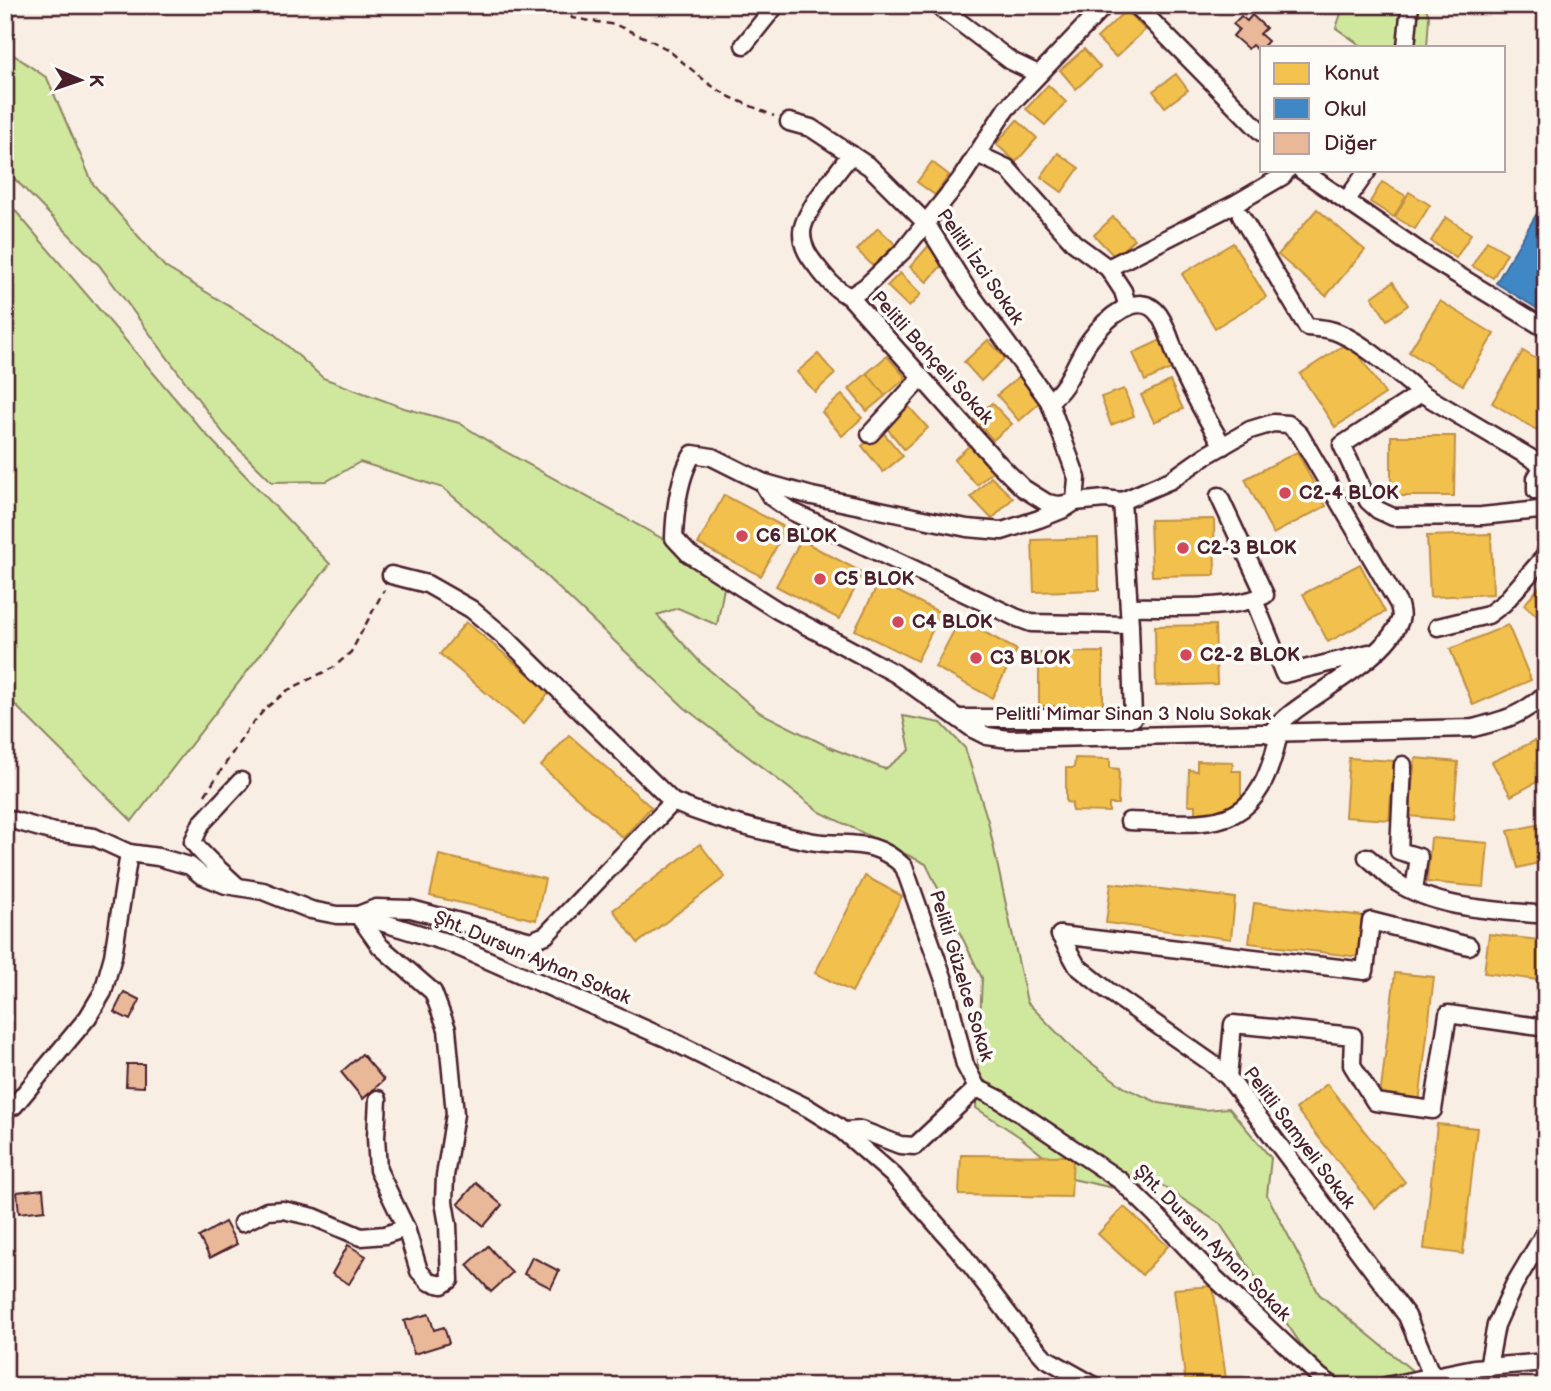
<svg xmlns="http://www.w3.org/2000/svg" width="1551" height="1391" font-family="'Balsamiq Sans',sans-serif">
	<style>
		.green { fill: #d0e89e; stroke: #8d8464; stroke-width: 2 }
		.homes { fill: #f2c14e; stroke: #c09044; stroke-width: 2 }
		.schools { fill: #3f88c5; stroke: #426897; stroke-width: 2 }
		.building { fill: #e8b899; stroke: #4a1f2b; stroke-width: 2 }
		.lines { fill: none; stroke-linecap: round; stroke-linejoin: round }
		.minor-casing { stroke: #4a1f2b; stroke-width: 21 }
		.path { stroke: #4a1f2b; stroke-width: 2.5; stroke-dasharray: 7 5; stroke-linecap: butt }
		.minor { stroke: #fdfcf7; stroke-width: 16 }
		.poi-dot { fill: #d1495b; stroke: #fdfcf7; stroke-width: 2.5 }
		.labels { text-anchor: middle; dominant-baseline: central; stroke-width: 7; stroke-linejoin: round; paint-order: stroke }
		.street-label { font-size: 19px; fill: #4a1f2b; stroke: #fdfcf7 }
		.poi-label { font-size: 19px; font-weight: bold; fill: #4a1f2b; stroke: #fdfcf7; text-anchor: start }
	</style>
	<rect width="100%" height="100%" fill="#f9eee4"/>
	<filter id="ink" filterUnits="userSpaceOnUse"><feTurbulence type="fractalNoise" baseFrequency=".0143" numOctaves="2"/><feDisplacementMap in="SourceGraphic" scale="14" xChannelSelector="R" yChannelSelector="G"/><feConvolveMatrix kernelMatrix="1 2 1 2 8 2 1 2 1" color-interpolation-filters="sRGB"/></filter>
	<g filter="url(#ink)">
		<!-- green -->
		<g class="green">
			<path d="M1344 5H1425L1429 17 1427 47H1363L1336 28Z"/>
			<path d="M5 49 47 78 93 184 165 267 272 332 323 378 404 408 459 423 499 448 672 544 724 588 717 625 678 608 657 615 700 662 759 712 831 748 885 769 910 750 903 716 941 723 965 748 988 821 1027 1002 1075 1051 1125 1088 1159 1103 1204 1110 1229 1108 1271 1158 1267 1195 1319 1294 1431 1386H1323L1304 1349 1220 1224 1160 1184 1123 1190 1072 1179 1020 1137 976 1108 982 978 926 864 820 812 685 708 530 561 443 488 360 462 327 481 272 482 224 434 99 265 5 169Z"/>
			<path d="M7 201 201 429 330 564 132 821 5 695V204Z"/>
		</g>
		<!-- homes -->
		<g class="homes">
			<path d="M1126 10 1145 30 1116 57 1097 38Z"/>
			<path d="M1084 49 1100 67 1076 89 1060 70Z"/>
			<path d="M1176 74 1188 90 1165 107 1153 91Z"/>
			<path d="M1048 85 1066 102 1045 125 1026 109Z"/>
			<path d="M1017 120 1037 138 1016 162 996 144Z"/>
			<path d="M1058 153 1079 168 1062 192 1041 177Z"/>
			<path d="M932 162 949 175 935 195 917 182Z"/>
			<path d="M1382 182 1406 196 1394 217 1370 202Z"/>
			<path d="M1409 192 1430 205 1415 229 1395 217Z"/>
			<path d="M1317 209 1365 250 1326 296 1278 255Z"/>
			<path d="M1113 217 1134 239 1115 257 1094 235Z"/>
			<path d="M1446 217 1471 234 1456 258 1431 241Z"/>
			<path d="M878 228 895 244 874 267 857 250Z"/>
			<path d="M1487 241 1507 253 1493 278 1472 266Z"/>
			<path d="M931 243 948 258 927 282 910 267Z"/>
			<path d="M1233 243 1266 297 1215 328 1182 274Z"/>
			<path d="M900 273 921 294 909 307 887 286Z"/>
			<path d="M1393 282 1408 305 1387 320 1372 297Z"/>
			<path d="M1440 301 1494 334 1463 385 1409 352Z"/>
			<path d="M988 340 1005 358 981 381 964 362Z"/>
			<path d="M1161 340 1175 367 1145 381 1133 353Z"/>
			<path d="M1350 341 1385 394 1335 427 1300 374Z"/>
			<path d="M1523 351 1546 365V436L1492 403Z"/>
			<path d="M818 354 835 374 815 392 797 372Z"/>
			<path d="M887 356 906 378 885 396 867 373Z"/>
			<path d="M867 373 885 396 867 411 849 389Z"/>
			<path d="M1020 376 1042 401 1019 421 997 395Z"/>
			<path d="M1170 381 1183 409 1154 422 1141 395Z"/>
			<path d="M1124 389 1134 416 1111 425 1101 397Z"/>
			<path d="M842 395 862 418 842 436 822 412Z"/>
			<path d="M992 403 1012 424 993 440 974 419Z"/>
			<path d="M909 407 928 428 904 449 886 427Z"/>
			<path d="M881 430 903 456 883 472 862 446Z"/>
			<path d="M1391 436H1455L1454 496H1391Z"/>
			<path d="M971 444 994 470 977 485 954 460Z"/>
			<path d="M1297 452 1326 506 1273 534 1245 479Z"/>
			<path d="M991 477 1013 498 992 519 971 497Z"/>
			<path d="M724 495 786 528 761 576 698 544Z"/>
			<path d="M1214 519 1215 575 1152 576 1150 520Z"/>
			<path d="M1491 534 1493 594 1430 597 1427 536Z"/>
			<path d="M1098 538 1099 590 1034 592 1032 540Z"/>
			<path d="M801 540 863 573 839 619 776 586Z"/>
			<path d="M1360 564 1385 612 1328 642 1303 594Z"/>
			<path d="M1546 579V623L1524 605Z"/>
			<path d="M879 582 941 613 917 661 855 630Z"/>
			<path d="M960 619 1017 650 992 698 935 667Z"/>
			<path d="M466 622 550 692 523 724 440 654Z"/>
			<path d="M1215 625 1217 684 1156 686 1155 626Z"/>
			<path d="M1508 625 1531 680 1473 705 1450 649Z"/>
			<path d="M1103 652V706H1039V653Z"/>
			<path d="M569 735 651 807 623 838 541 766Z"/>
			<path d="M1546 735V777L1511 796 1492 762Z"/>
			<path d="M1075 758 1110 759V768L1119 769 1118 804H1109V812L1072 811V803L1066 802V768H1074Z"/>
			<path d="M1349 758 1394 761 1389 820 1345 817Z"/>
			<path d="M1415 758 1458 762 1453 820 1409 816Z"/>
			<path d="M1197 761 1233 762 1232 771H1241V806L1231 814 1195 813V805H1188L1189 770 1197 771Z"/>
			<path d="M1546 823V861L1518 868 1508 831Z"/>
			<path d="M1431 838 1488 843 1484 887 1427 882Z"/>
			<path d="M700 844 725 877 638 943 613 910Z"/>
			<path d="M439 855 545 879 536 920 430 896Z"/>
			<path d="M865 876 902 896 852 992 815 973Z"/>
			<path d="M1111 883 1235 898 1231 939 1106 923Z"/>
			<path d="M1254 903 1363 916 1359 957 1249 943Z"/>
			<path d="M1489 934 1546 941V981L1484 973Z"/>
			<path d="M1395 973 1434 977 1419 1103 1380 1098Z"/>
			<path d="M1327 1084 1405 1182 1375 1208 1296 1109Z"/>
			<path d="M1437 1124 1477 1128 1463 1254 1424 1249Z"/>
			<path d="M961 1155 1073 1156 1071 1197 959 1195Z"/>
			<path d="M1124 1207 1168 1246 1142 1275 1098 1234Z"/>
			<path d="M1213 1286 1227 1386H1186L1174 1289Z"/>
		</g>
		<!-- schools -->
		<path class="schools" d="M1546 198V314L1496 283Z"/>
		<!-- building -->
		<g class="building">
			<path d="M1252 15 1266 28 1260 34 1268 41 1259 51 1252 45 1248 49 1233 36 1239 29 1233 24 1241 16 1247 21Z"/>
			<path d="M124 992 140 1000 130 1020 114 1012Z"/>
			<path d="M362 1054 384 1080 363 1099 341 1072Z"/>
			<path d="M127 1064H144V1087L126 1086Z"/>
			<path d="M476 1183 502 1205 484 1226 458 1204Z"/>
			<path d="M43 1189 45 1210 19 1213 17 1192Z"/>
			<path d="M225 1222 237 1244 210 1258 199 1237Z"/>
			<path d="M348 1245 366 1256 349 1284 332 1274Z"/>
			<path d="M488 1246 512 1273 491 1292 467 1265Z"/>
			<path d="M532 1257 559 1271 551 1288 524 1274Z"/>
			<path d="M429 1314 434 1330 444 1327 449 1343 414 1354 404 1321Z"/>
		</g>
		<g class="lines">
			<!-- minor casing -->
			<g class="minor-casing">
				<g id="minor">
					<path d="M937 5 1011 61 1038 74"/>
					<path d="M1136 5 1262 133"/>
					<path d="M744 45 776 5"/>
					<path d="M1406 47 1410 5"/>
					<path d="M789 122 811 128 870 167 926 223 967 289 1049 401C1070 387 1075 360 1090 340 1103 322 1139 286 1159 315 1170 331 1173 353 1182 370 1194 396 1208 421 1223 446"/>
					<path d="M977 154 1007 168 1074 243 1108 268 1123 291 1128 307"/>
					<path d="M1301 170 1428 257 1546 329"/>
					<path d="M1346 201 1368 170"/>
					<path d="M1241 216 1307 327C1315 328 1323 328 1330 330 1358 337 1398 374 1421 393"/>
					<path d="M1108 268 1235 204 1283 176 1287 170"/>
					<path d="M850 297C835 289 828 281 818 268 809 257 802 247 802 233 802 213 838 172 851 154"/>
					<path d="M1049 401 1077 478 1075 502 1059 505 1047 503 1023 488 996 461 850 297 865 287 904 250 960 180 1006 109 1105 5"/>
					<path d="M870 434 921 378"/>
					<path d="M1546 462 1536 478V491L1546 492"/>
					<path d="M762 482 771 497 791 511 1015 617 1031 623 1130 625"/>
					<path d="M1539 510 1482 516 1393 517 1378 510 1368 501 1342 445 1421 393 1544 466"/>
					<path d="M1254 600 1284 674 1369 653"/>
					<path d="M1129 607C1168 606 1231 611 1265 595L1219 496"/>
					<path d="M1438 627 1488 615 1504 603 1546 555"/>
					<path d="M958 718H1133L1130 625 1122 501"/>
					<path d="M1269 734C1277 726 1285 718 1293 712 1321 690 1388 655 1400 620 1402 615 1400 610 1399 605L1300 435 1288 424 1273 423 1250 430 1205 456 1171 480 1122 501 1105 499 1075 502 1064 509 1039 519 1002 531 967 528 812 496 762 482 712 457 693 454C679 476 675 511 674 538L689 554 777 610 896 674 973 729 987 736 1009 739 1473 728C1504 720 1522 716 1546 693"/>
					<path d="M1403 765 1399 851 1419 857 1414 890"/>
					<path d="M673 802C716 820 763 832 809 841 848 848 873 836 904 867L944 980 965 1065 977 1088"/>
					<path d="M5 818 54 832 94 837 129 853 158 857 190 866 201 875 226 885 263 891 311 910 337 915H358L449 943 668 1039 808 1108 837 1126 894 1176 959 1250 1026 1337 1045 1358 1095 1386"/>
					<path d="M1129 821C1216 824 1258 835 1279 733"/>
					<path d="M1367 857C1377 865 1386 875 1396 882 1439 910 1497 910 1546 915"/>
					<path d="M237 886C222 871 205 859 193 842L201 824 241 781"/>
					<path d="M1060 935 1077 966 1107 990 1210 1062 1228 1077 1407 1316 1432 1376"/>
					<path d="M1060 935 1365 971 1371 921 1469 946"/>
					<path d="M1228 1077 1233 1024 1353 1036 1352 1065 1375 1102 1433 1110 1448 1014 1546 1028"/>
					<path d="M977 1088 999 1099 1121 1181 1155 1214 1215 1278 1320 1377 1333 1386"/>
					<path d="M378 1099 376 1137 378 1170 406 1228 419 1271 429 1282 442 1285 450 1280 448 1225 444 1202 445 1176 455 1114 447 1029 433 992 380 946 358 915 376 908 411 909 531 941 546 935 673 802 507 639 471 609 427 584 391 575"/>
					<path d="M5 1102 14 1106 88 1017 103 992 113 956 129 853"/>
					<path d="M843 1131 861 1130 900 1145 915 1146 977 1088"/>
					<path d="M242 1223 267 1211 283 1210 314 1217 361 1237 385 1235 406 1228"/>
					<path d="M1488 1367 1496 1325 1514 1285 1546 1231"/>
					<path d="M1386 1386 1474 1368 1546 1362"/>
				</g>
			</g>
			<!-- path -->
			<g class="path">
				<path d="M567 5 572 18 616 25 644 37 667 49 709 84 730 97 774 116"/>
				<path d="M205 795 248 729 265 709 288 690 334 667 351 652 384 590"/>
			</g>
			<!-- minor -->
			<use href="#minor" class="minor"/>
		</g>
	</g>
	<!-- markers -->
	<g class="poi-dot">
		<circle cx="1285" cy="493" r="7"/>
		<circle cx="742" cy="536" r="7"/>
		<circle cx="1183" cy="548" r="7"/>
		<circle cx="820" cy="579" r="7"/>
		<circle cx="898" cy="622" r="7"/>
		<circle cx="1186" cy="655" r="7"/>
		<circle cx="976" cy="658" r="7"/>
	</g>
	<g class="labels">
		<!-- street labels -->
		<g class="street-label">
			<text transform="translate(980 267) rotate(55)">Pelitli İzci Sokak</text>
			<text transform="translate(932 358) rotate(48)">Pelitli Bahçeli Sokak</text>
			<text x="1133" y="714">Pelitli Mimar Sinan 3 Nolu Sokak</text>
			<text transform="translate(532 958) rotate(23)">Şht. Dursun Ayhan Sokak</text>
			<text transform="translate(961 976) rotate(73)">Pelitli Güzelce Sokak</text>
			<text transform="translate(1299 1138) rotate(53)">Pelitli Samyeli Sokak</text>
			<text transform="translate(1212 1243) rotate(45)">Şht. Dursun Ayhan Sokak</text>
		</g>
		<!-- poi labels -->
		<g class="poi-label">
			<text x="1299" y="493">C2-4 BLOK</text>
			<text x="756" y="536">C6 BLOK</text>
			<text x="1197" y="548">C2-3 BLOK</text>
			<text x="834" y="579">C5 BLOK</text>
			<text x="912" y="622">C4 BLOK</text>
			<text x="1200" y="655">C2-2 BLOK</text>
			<text x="990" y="658">C3 BLOK</text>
		</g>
	</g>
	<!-- margin -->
	<rect width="1551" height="1391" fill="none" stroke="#fdfcf7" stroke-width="28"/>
	<rect x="14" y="14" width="1523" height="1363" fill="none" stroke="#4a1f2b" stroke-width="2.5" filter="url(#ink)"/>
	<!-- legend -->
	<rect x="1260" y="46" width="245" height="126" fill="#fdfcf7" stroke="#b5a4a5" stroke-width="2"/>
	<rect x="1274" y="63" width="35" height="21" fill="#f2c14e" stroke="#b5a4a5" stroke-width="2"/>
	<text x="1324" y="80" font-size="21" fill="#4a1f2b">Konut</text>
	<rect x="1274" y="98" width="35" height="21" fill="#3f88c5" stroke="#b5a4a5" stroke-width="2"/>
	<text x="1324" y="116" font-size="21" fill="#4a1f2b">Okul</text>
	<rect x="1274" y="133" width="35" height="21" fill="#e8b899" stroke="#b5a4a5" stroke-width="2"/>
	<text x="1324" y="150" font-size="21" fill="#4a1f2b">Diğer</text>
	<!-- north arrow -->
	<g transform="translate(80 80) rotate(92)" stroke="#fdfcf7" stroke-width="5" paint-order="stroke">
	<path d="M0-5L12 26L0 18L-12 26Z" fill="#4a1f2b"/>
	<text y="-10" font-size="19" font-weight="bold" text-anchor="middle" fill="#4a1f2b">K</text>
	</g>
</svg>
